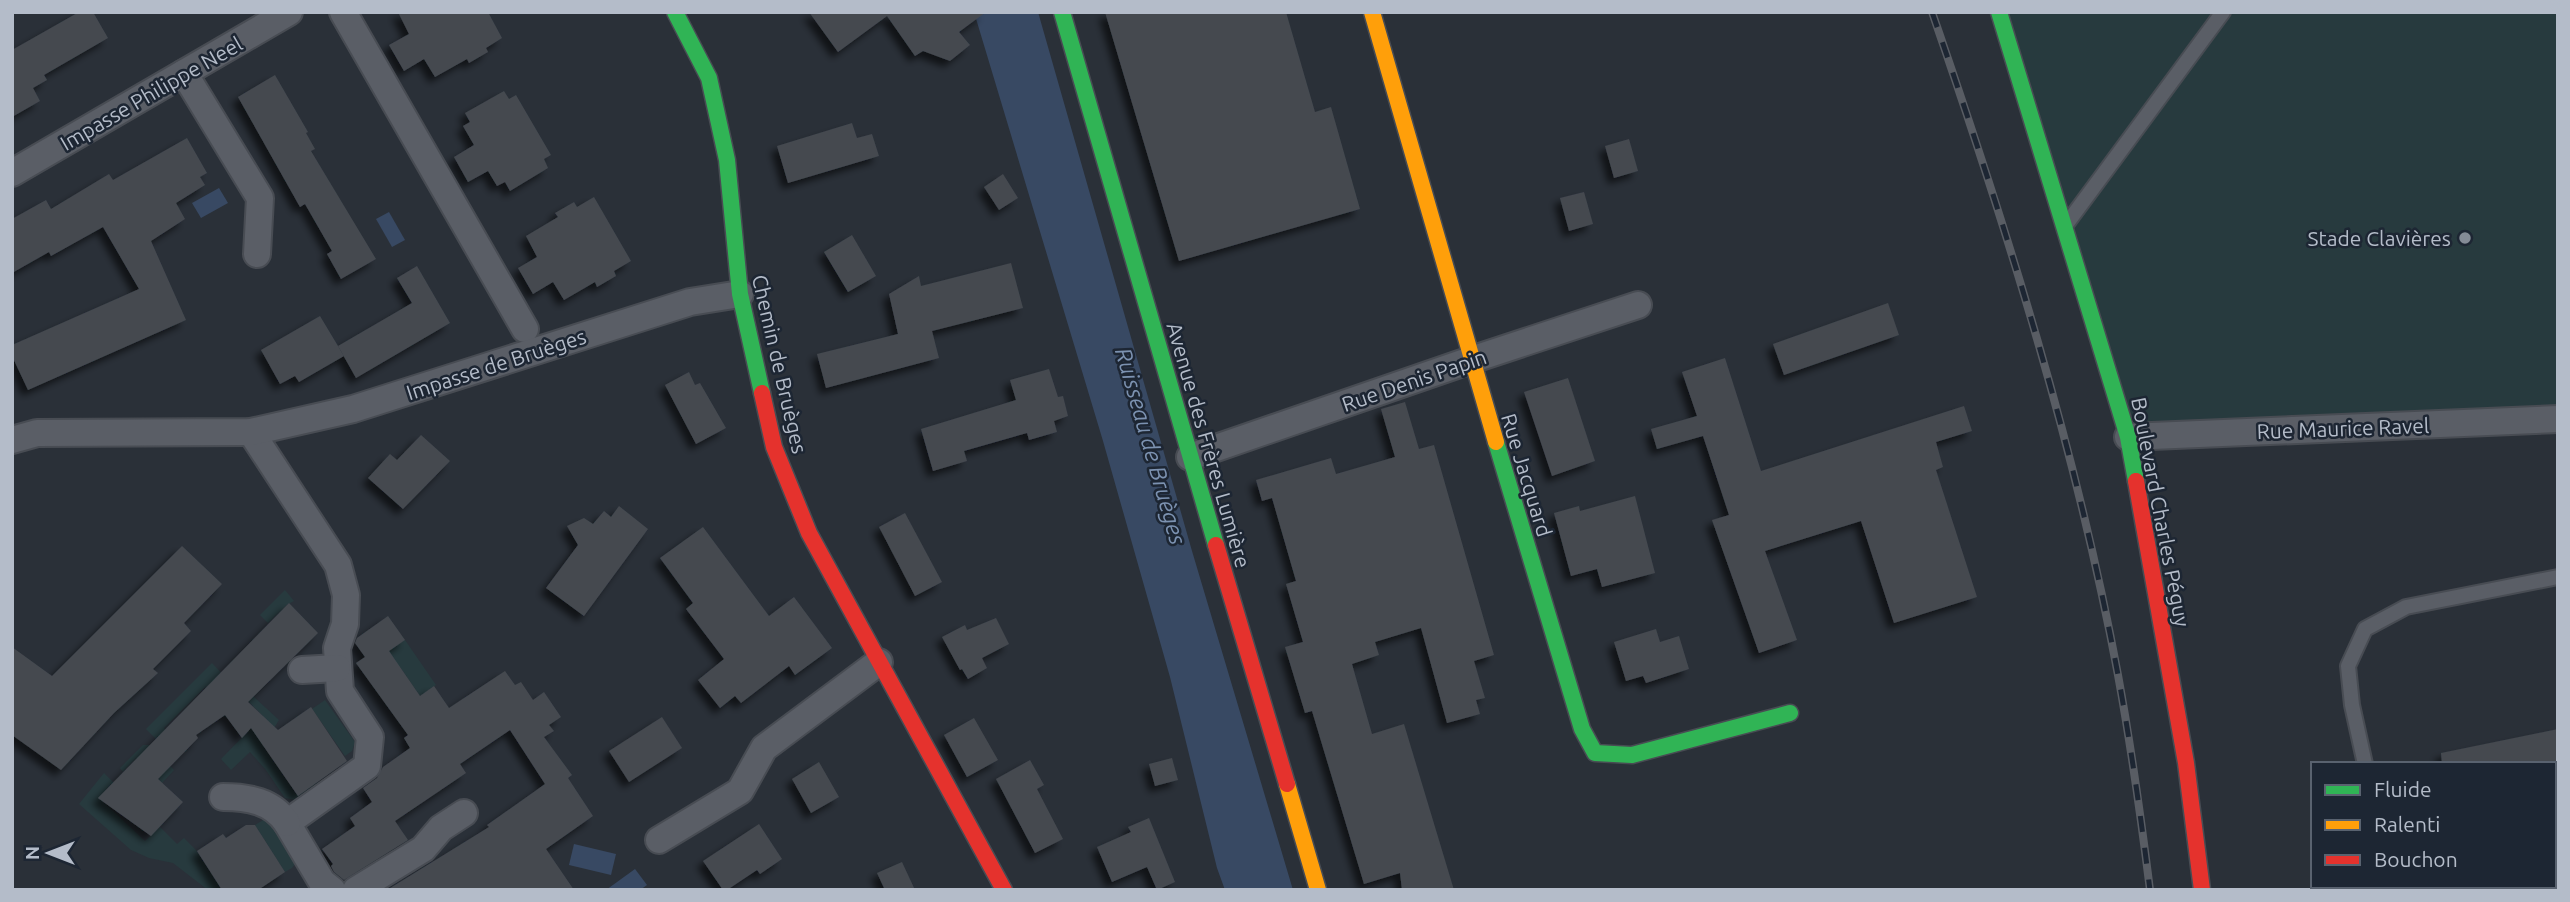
<svg xmlns="http://www.w3.org/2000/svg" width="2570" height="902" font-family="Ubuntu,sans-serif">
	<style>
		.green { fill: #273a3e }
		.water { fill: #384963 }
		.building { fill: #444950; filter: url(#shadow) }
		.lines { fill: none; stroke-linecap: round; stroke-linejoin: round }
		.lane-casing { stroke: #484c53; stroke-width: 18 }
		.street-casing { stroke: #484c53; stroke-width: 30 }
		.fast-casing { stroke: #484c53; stroke-width: 19 }
		.slow-casing { stroke: #484c53; stroke-width: 19 }
		.jam-casing { stroke: #484c53; stroke-width: 19 }
		.lane { stroke: #5a5e66; stroke-width: 14 }
		.street { stroke: #5a5e66; stroke-width: 26 }
		.fast { stroke: #30b455; stroke-width: 16 }
		.slow { stroke: #ff9f0a; stroke-width: 16 }
		.jam { stroke: #e5322d; stroke-width: 16 }
		.rail-casing { stroke: #595d64; stroke-width: 8 }
		.rail { stroke: #1d2633; stroke-width: 5; stroke-dasharray: 16; stroke-linecap: butt }
		.poi-dot { fill: #848b96; stroke: #1d2633; stroke-width: 2.5 }
		.labels { text-anchor: middle; dominant-baseline: central; stroke-width: 5; stroke-linejoin: round; paint-order: stroke }
		.street-label { font-size: 21px; fill: #b4bcc9; stroke: #1d2633 }
		.poi-label { font-size: 21px; fill: #b4bcc9; stroke: #1d2633; text-anchor: end }
		.water-label { font-size: 23px; font-style: italic; fill: #7c92b1; stroke: #1d2633 }
	</style>
	<defs>
		<filter id="shadow"><feDropShadow dx="-6" dy="6" stdDeviation="3.5" flood-color="#0009"/></filter>
	</defs>
	<rect width="100%" height="100%" fill="#2a3038"/>
	<!-- green -->
	<g class="green">
		<path d="M2004 12H2558V419L2128 437Z"/>
		<path d="M285 590 294 601 288 604 268 623 260 615Z"/>
		<path d="M405 640 436 685 420 696 400 667 382 655Z"/>
		<path d="M212 663 228 680 224 703 206 686 164 728 186 751 167 750 146 729Z"/>
		<path d="M253 696 279 720 263 746 297 795 318 782 321 787 301 801 285 798 266 770 250 752 231 770 221 759 263 716 248 701Z"/>
		<path d="M325 700 355 742 352 751 345 756 312 709Z"/>
		<path d="M143 745H150L174 770 162 783 136 758 123 772 120 768Z"/>
		<path d="M104 773 113 782 99 798 145 841 160 827 177 844 184 838 197 851 222 890H208L173 863 149 858 131 850 79 804Z"/>
		<path d="M268 817 298 860 292 868 285 872 255 825Z"/>
	</g>
	<!-- water -->
	<g class="water">
		<path d="M974 12H1038L1192 551 1293 890H1225L1217 868 1170 677 1103 441Z"/>
		<path d="M219 188 228 203 201 218 192 203Z"/>
		<path d="M389 212 405 240 392 247 376 219Z"/>
		<path d="M574 844 616 854 611 875 569 865Z"/>
		<path d="M635 869 647 885 640 890H606Z"/>
	</g>
	<!-- building -->
	<g class="building">
		<path d="M79 12H93L108 38 44 75 47 80 33 88 40 101 12 117V50Z"/>
		<path d="M398 12H488L502 38 486 48 488 52 469 63 467 59 435 77 424 59 404 71 389 45 409 34Z"/>
		<path d="M809 12H986L959 32 970 45 950 61 923 51 915 56 887 16 838 52Z"/>
		<path d="M1105 12H1286L1315 112 1331 107 1360 209 1179 261Z"/>
		<path d="M275 75 308 132 306 133 315 149 311 151 376 259 341 279 327 254 332 251 305 204 300 207 238 97Z"/>
		<path d="M504 91 509 99 516 95 551 155 544 159 548 168 510 191 505 182 497 186 488 171 468 182 454 157 474 145 463 126 470 122 465 113Z"/>
		<path d="M852 123 857 138 872 134 879 156 788 183 777 146Z"/>
		<path d="M187 138 207 173 200 177 205 185 176 203 185 219 151 241 186 320 28 390 12 356V345L139 289 103 227 51 256 49 252 12 273V219L46 200 51 209 109 174 113 180Z"/>
		<path d="M1629 139 1638 171 1614 178 1605 146Z"/>
		<path d="M1003 174 1018 198 999 210 984 187Z"/>
		<path d="M1584 192 1593 224 1569 231 1560 198Z"/>
		<path d="M594 197 631 261 614 271 616 276 597 287 595 282 564 300 553 282 533 294 518 268 537 257 526 236 558 217 555 213 574 202 577 207Z"/>
		<path d="M852 235 876 276 848 292 824 252Z"/>
		<path d="M1011 263 1023 308 932 331 939 358 826 388 817 354 898 334 889 294 919 276 921 286Z"/>
		<path d="M417 266 450 323 356 378 338 346 412 303 397 278Z"/>
		<path d="M1888 303 1899 335 1784 375 1773 344Z"/>
		<path d="M320 316 344 356 299 382 295 376 280 384 261 350Z"/>
		<path d="M1725 358 1761 471 1964 406 1972 431 1936 442 1943 467 1936 470 1977 597 1894 623 1861 521 1765 551 1797 640 1759 653 1712 520 1729 515 1703 436 1657 449 1651 429 1697 416 1682 372Z"/>
		<path d="M1049 369 1058 397 1063 396 1068 416 1054 421 1057 432 1029 440 1027 433 964 451 967 461 933 471 921 429 1016 400 1010 380Z"/>
		<path d="M689 372 695 385 700 383 726 428 696 444 665 385Z"/>
		<path d="M1568 378 1595 461 1552 476 1524 392Z"/>
		<path d="M1405 402 1419 449 1434 445 1494 655 1474 661 1485 698 1476 700 1480 714 1447 723 1421 628 1375 642 1379 655 1352 664 1372 734 1404 724 1454 890H1402L1400 873 1364 884 1312 711 1305 713 1285 647 1303 642 1286 584 1296 581 1272 498 1262 501 1256 480 1331 458 1336 474 1395 457 1381 409Z"/>
		<path d="M421 435 450 461 403 509 368 478 390 454 397 460Z"/>
		<path d="M1635 496 1655 573 1602 587 1597 569 1571 576 1554 513 1579 506 1580 511Z"/>
		<path d="M619 506 648 529 584 616 546 588 578 545 567 526 584 518 593 524 604 511 611 517Z"/>
		<path d="M905 513 942 582 915 596 879 527Z"/>
		<path d="M703 527 769 616 794 597 832 648 795 675 789 666 741 703 735 696 720 708 698 680 724 659 686 609 693 603 660 558Z"/>
		<path d="M182 546 222 584 184 623 191 631 153 669 158 673 114 713 61 770 12 735V647L52 676Z"/>
		<path d="M289 603 318 633 248 702 278 730 311 707 347 761 298 796 251 728 242 738 225 715 196 735 198 738 158 779 183 802 151 836 98 798Z"/>
		<path d="M388 616 405 640 389 651 420 696 434 686 449 708 505 671 515 685 521 682 533 700 544 692 561 717 549 725 554 731 544 737 572 775 568 778 593 816 546 849 574 890H387L489 827 487 825 545 784 510 730 460 764 466 773 395 821 408 840 344 880 334 872 331 866 333 864 322 849 355 826 350 818 372 802 363 788 377 778 383 767 410 748 404 738 408 735 356 663 365 657 355 643 357 638Z"/>
		<path d="M996 618 1009 644 982 658 987 668 968 679 962 669 960 670 942 637 965 625 967 630Z"/>
		<path d="M1656 629 1660 642 1679 636 1689 669 1646 683 1643 676 1626 681 1614 642Z"/>
		<path d="M662 717 682 748 629 782 609 751Z"/>
		<path d="M974 718 998 760 967 777 944 735Z"/>
		<path d="M2558 729V764H2442L2441 753Z"/>
		<path d="M1172 758 1178 780 1155 786 1149 764Z"/>
		<path d="M1030 760 1044 785 1037 789 1063 839 1035 853 996 779Z"/>
		<path d="M819 762 839 797 811 813 792 779Z"/>
		<path d="M1149 818 1175 882 1157 890 1147 867 1112 882 1097 847 1131 832 1128 827Z"/>
		<path d="M759 824 782 859 760 874 757 870 727 890H723L703 861Z"/>
		<path d="M246 825H255L285 872 258 890H222L197 851 223 834 226 838Z"/>
		<path d="M902 862 915 890H885L877 873Z"/>
	</g>
	<g class="lines">
		<!-- lane casing -->
		<g class="lane-casing">
			<g id="lane">
				<path d="M2068 222 2223 12"/>
				<path d="M2365 764 2352 705 2348 666 2365 629 2406 607 2558 577"/>
				<path d="M2393 886 2394 890"/>
			</g>
		</g>
		<!-- street casing -->
		<g class="street-casing">
			<g id="street">
				<path d="M343 12 525 329"/>
				<path d="M184 73 260 198 257 254"/>
				<path d="M12 173 289 12"/>
				<path d="M251 432 338 565 346 595 345 624 337 648 340 691 370 737 367 766 287 823 322 882 332 890"/>
				<path d="M2128 437 2558 419"/>
				<path d="M12 440 37 433 251 432 353 409 690 302 740 294"/>
				<path d="M1190 457 1471 360 1638 305"/>
				<path d="M302 670 337 668"/>
				<path d="M223 797C248 797 272 801 287 823"/>
				<path d="M659 840 740 791 764 748 879 662"/>
				<path d="M356 890 423 849 441 828 464 813"/>
			</g>
		</g>
		<!-- fast casing -->
		<g class="fast-casing">
			<g id="fast">
				<path d="M675 12 709 78 727 160 740 294 762 393"/>
				<path d="M1062 12 1216 545"/>
				<path d="M1999 12 2128 437 2136 481"/>
				<path d="M1496 442 1582 729 1595 753 1632 755 1790 713"/>
			</g>
		</g>
		<!-- slow casing -->
		<g class="slow-casing">
			<g id="slow">
				<path d="M1372 12 1496 442"/>
				<path d="M1287 784 1318 890"/>
			</g>
		</g>
		<!-- jam casing -->
		<g class="jam-casing">
			<g id="jam">
				<path d="M762 393 774 447 809 533 1004 890"/>
				<path d="M2136 481 2186 763 2202 890"/>
				<path d="M1216 545 1287 784"/>
			</g>
		</g>
		<!-- lane -->
		<use href="#lane" class="lane"/>
		<!-- street -->
		<use href="#street" class="street"/>
		<!-- fast -->
		<use href="#fast" class="fast"/>
		<!-- slow -->
		<use href="#slow" class="slow"/>
		<!-- jam -->
		<use href="#jam" class="jam"/>
		<!-- rail casing -->
		<g class="rail-casing">
			<path id="rail" d="M1932 12C2007 229 2076 449 2118 675 2131 746 2141 818 2150 890"/>
		</g>
		<!-- rail -->
		<use href="#rail" class="rail"/>
	</g>
	<!-- markers -->
	<circle class="poi-dot" cx="2465" cy="238" r="7"/>
	<g class="labels">
		<!-- street labels -->
		<g class="street-label">
			<text transform="translate(151 93) rotate(-30)">Impasse Philippe Neel</text>
			<text transform="translate(496 364) rotate(-18)">Impasse de Bruèges</text>
			<text transform="translate(780 364) rotate(77)">Chemin de Bruèges</text>
			<text transform="translate(1414 380) rotate(-19)">Rue Denis Papin</text>
			<text transform="translate(2343 428) rotate(-2)">Rue Maurice Ravel</text>
			<text transform="translate(1209 445) rotate(74)">Avenue des Frères Lumière</text>
			<text transform="translate(1527 475) rotate(73)">Rue Jacquard</text>
			<text transform="translate(2161 512) rotate(79)">Boulevard Charles Péguy</text>
		</g>
		<!-- poi labels -->
		<g class="poi-label">
			<text x="2451" y="238">Stade Clavières</text>
		</g>
		<!-- water labels -->
		<g class="water-label">
			<text transform="translate(1151 446) rotate(74)">Ruisseau de Bruèges</text>
		</g>
	</g>
	<!-- border -->
	<rect width="2570" height="902" fill="none" stroke="#b4bcc9" stroke-width="28"/>
	<!-- legend -->
	<rect x="2311" y="762" width="245" height="126" fill="#1d2633" stroke="#59626f" stroke-width="2"/>
	<rect x="2325" y="785" width="35" height="10" fill="#30b455" stroke="#59626f" stroke-width="2"/>
	<text x="2374" y="797" font-size="21" fill="#b4bcc9">Fluide</text>
	<rect x="2325" y="820" width="35" height="10" fill="#ff9f0a" stroke="#59626f" stroke-width="2"/>
	<text x="2374" y="832" font-size="21" fill="#b4bcc9">Ralenti</text>
	<rect x="2325" y="855" width="35" height="10" fill="#e5322d" stroke="#59626f" stroke-width="2"/>
	<text x="2374" y="867" font-size="21" fill="#b4bcc9">Bouchon</text>
	<!-- north arrow -->
	<g transform="translate(49 853) rotate(270)" stroke="#1d2633" stroke-width="5" paint-order="stroke">
	<path d="M0-5L12 26L0 18L-12 26Z" fill="#b4bcc9"/>
	<text y="-10" font-size="19" font-weight="bold" text-anchor="middle" fill="#b4bcc9">N</text>
	</g>
</svg>
